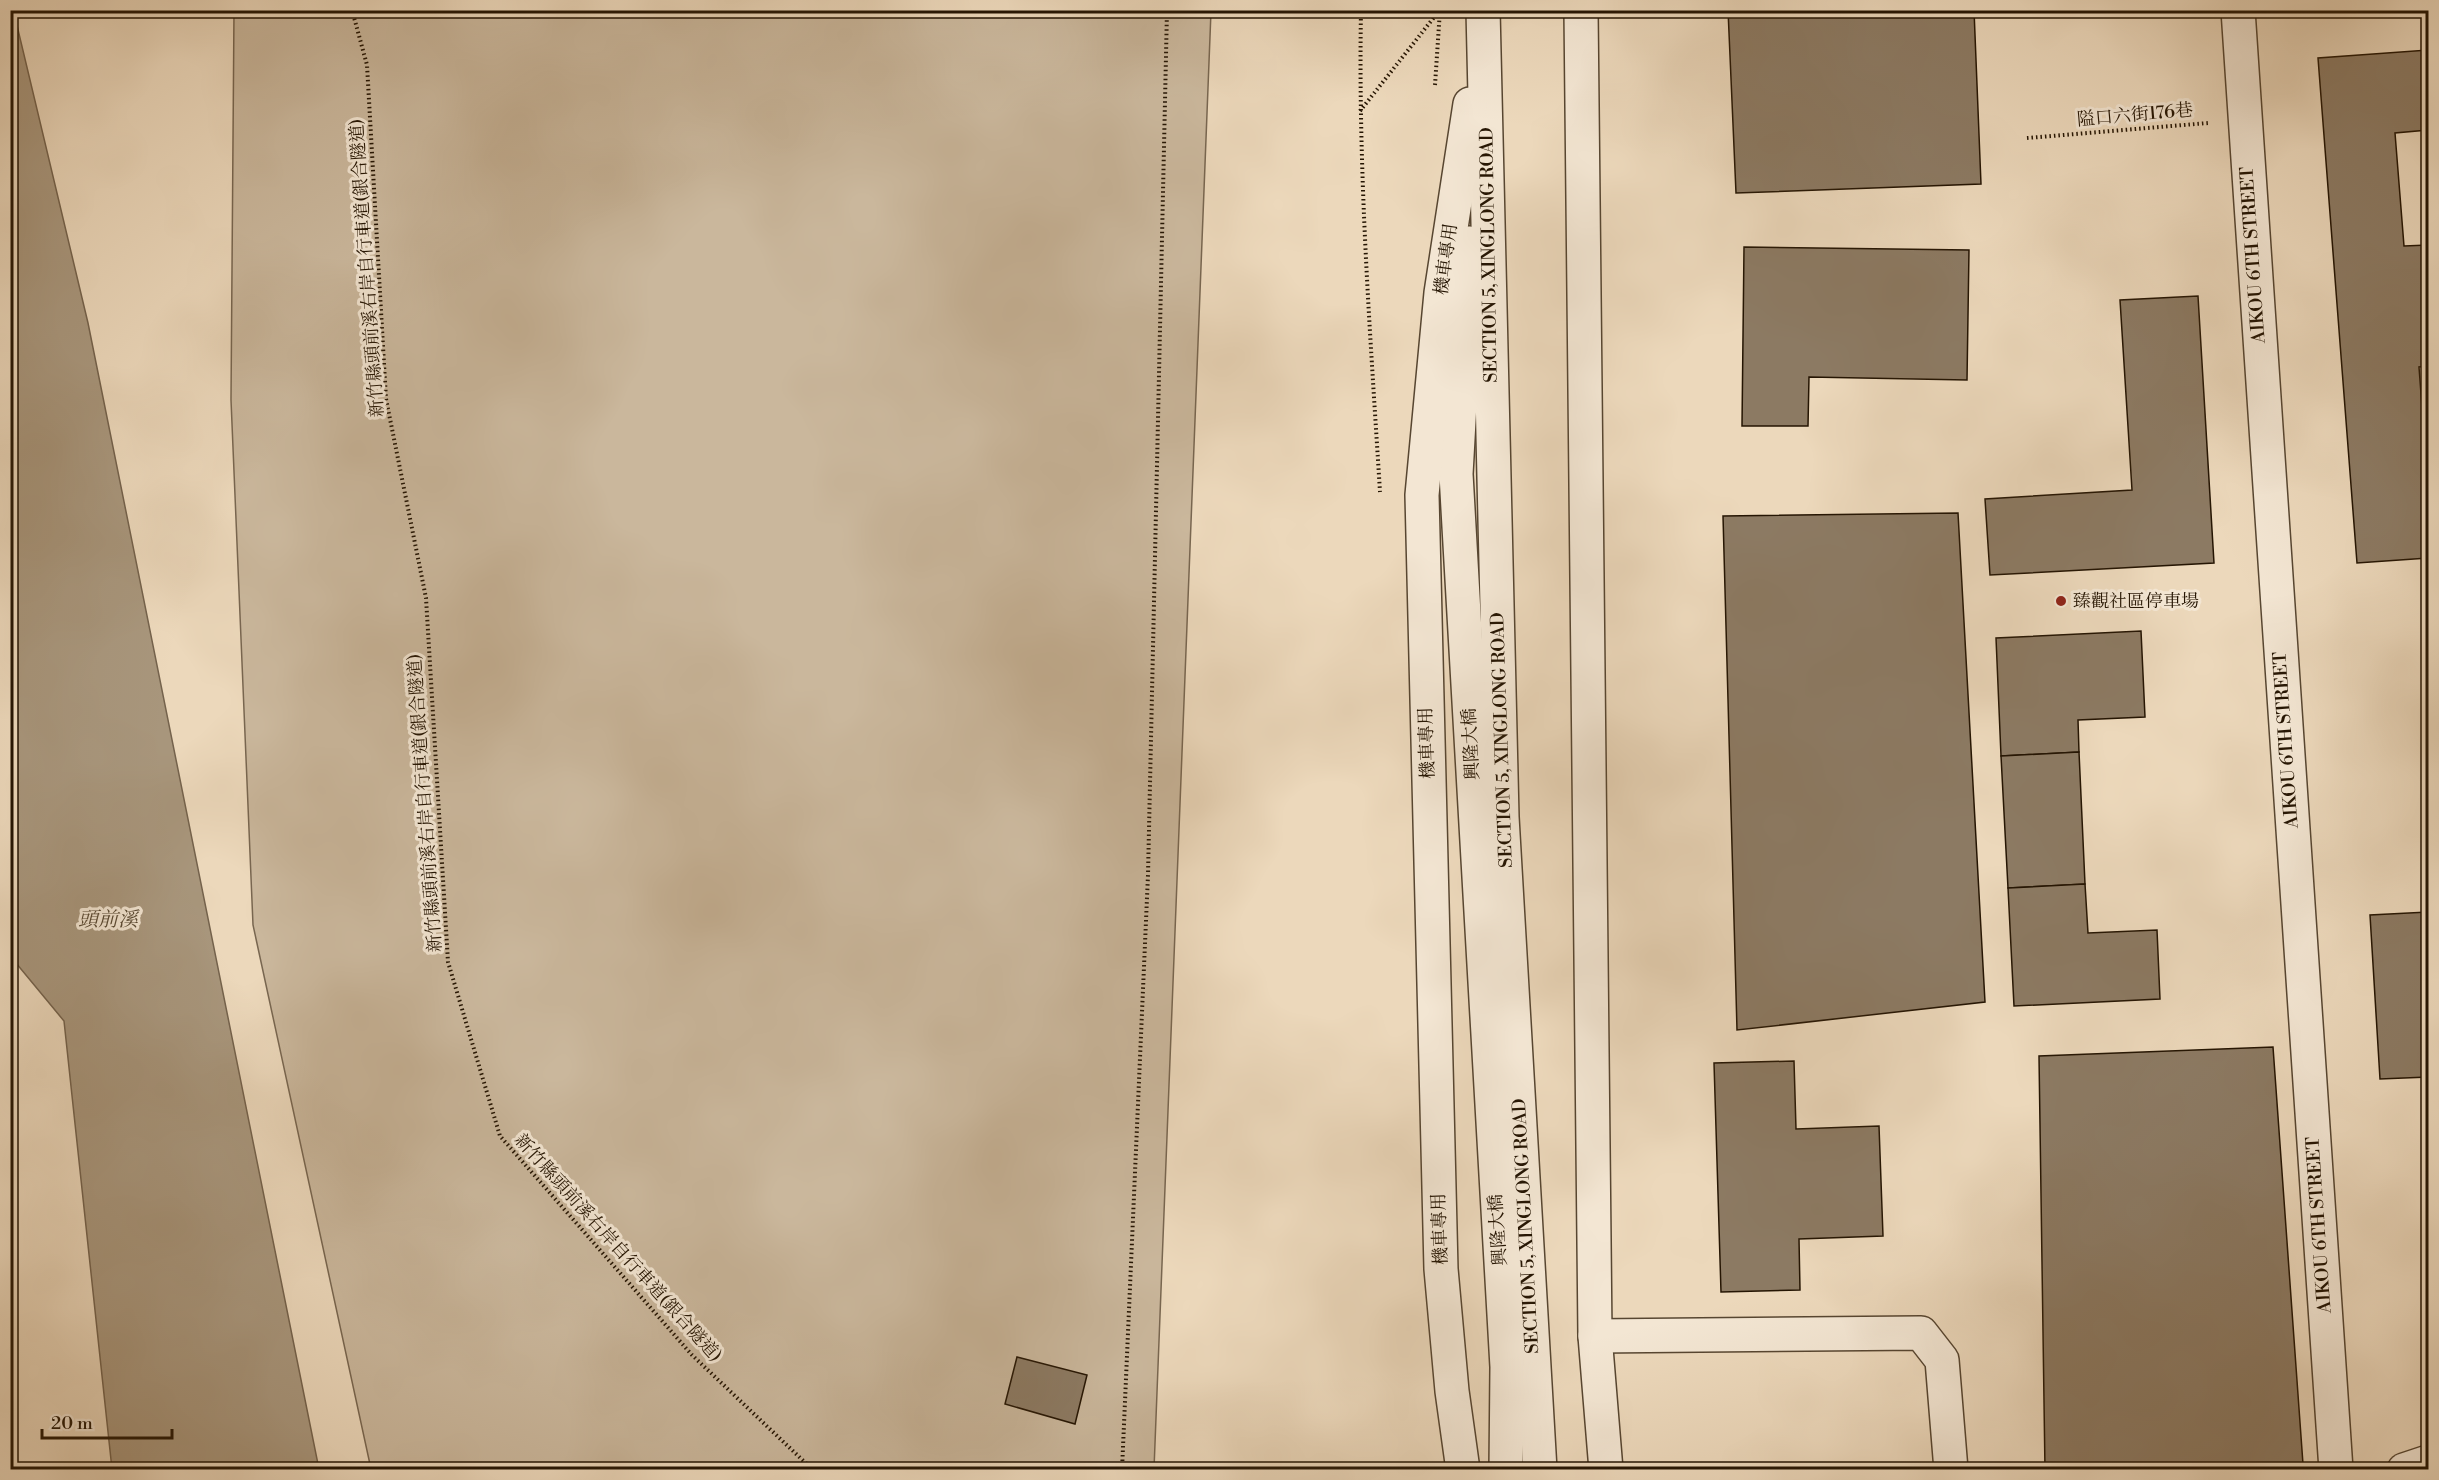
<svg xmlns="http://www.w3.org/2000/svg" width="2439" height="1480" font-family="'Libre Bodoni','Noto Serif TC',serif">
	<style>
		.green { fill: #cab79c; stroke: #786650; stroke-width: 1.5 }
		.water { fill: #a8967c; stroke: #74624c; stroke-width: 1.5 }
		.building { fill: #8c7a63; stroke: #251503; stroke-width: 1.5 }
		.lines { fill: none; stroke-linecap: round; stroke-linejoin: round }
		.minor-casing { stroke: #574631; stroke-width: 36 }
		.path { stroke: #251503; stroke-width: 4; stroke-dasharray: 1.5 3; stroke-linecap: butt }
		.minor { stroke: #f3e6d3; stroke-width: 33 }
		.poi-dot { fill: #8f2418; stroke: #f3e6d3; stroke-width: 2 }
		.labels { text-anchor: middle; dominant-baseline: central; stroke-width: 6; stroke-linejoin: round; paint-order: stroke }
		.street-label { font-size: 18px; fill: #251503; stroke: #f3e6d3 }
		.poi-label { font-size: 18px; fill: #251503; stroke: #f3e6d3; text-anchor: start }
		.water-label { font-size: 20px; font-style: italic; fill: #594933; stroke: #f3e6d3 }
	</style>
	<rect width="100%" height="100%" fill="#ecd8bb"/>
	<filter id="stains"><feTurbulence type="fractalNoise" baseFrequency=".00333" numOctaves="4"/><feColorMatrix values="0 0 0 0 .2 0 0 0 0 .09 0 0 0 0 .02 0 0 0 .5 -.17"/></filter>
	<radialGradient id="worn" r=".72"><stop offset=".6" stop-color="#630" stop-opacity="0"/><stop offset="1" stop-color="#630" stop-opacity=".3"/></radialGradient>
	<!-- green -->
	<path class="green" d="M234 11H1211L1154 1469H371L253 925 231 400Z"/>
	<!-- water -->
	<path class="water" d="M10 11 15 17 88 323 319 1469H112L64 1021 11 957Z"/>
	<!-- building -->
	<g class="building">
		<path d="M1728 10H1974L1981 184 1736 193Z"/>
		<path d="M2331 10H2428V12L2331 13Z"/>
		<path d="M2428 50V130L2395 133 2404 246 2428 245V366L2419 367 2426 461H2428V558L2357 563 2318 58Z"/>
		<path d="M1744 247 1969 250 1967 380 1809 377 1808 426H1742Z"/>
		<path d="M2198 296 2214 563 1990 575 1985 499 2132 490 2120 300Z"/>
		<path d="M1958 513 1985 1002 1737 1030 1723 516Z"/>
		<path d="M2141 631 2145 717 2078 720 2079 752 2001 756 1996 638Z"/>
		<path d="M2079 752 2085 884 2008 888 2001 756Z"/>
		<path d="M2085 884 2088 933 2157 930 2160 999 2014 1006 2008 888Z"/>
		<path d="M2428 912V1077L2380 1079 2370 915Z"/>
		<path d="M2273 1047 2303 1464 2285 1470H2045L2039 1056Z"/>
		<path d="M1794 1061 1796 1129 1879 1126 1883 1236 1799 1239 1800 1290 1721 1292 1714 1063Z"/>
		<path d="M1017 1357 1087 1375 1075 1424 1005 1404Z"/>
	</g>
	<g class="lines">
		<!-- minor casing -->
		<g class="minor-casing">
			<g id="minor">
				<path d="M1483 10 1502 817 1540 1470"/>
				<path d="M1581 10 1595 1336 1606 1470"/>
				<path d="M2238 10 2336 1470"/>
				<path d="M1469 243 1456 474 1507 1367 1506 1470"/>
				<path d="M1595 1336 1921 1333 1942 1360 1951 1470"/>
				<path d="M1463 1470 1452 1391 1441 1269 1422 495 1441 293 1470 104"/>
				<path d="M2404 1470 2428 1462"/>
			</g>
		</g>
		<!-- path -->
		<g class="path">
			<path d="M352 10 367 65 386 399 426 598 448 962 500 1136 692 1355 813 1470"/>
			<path d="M1361 10C1358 172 1370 331 1380 492"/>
			<path d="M1435 85 1440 10"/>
			<path d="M1360 111 1439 11"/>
			<path d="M2027 138 2208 123"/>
			<path d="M1122 1470 1148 875 1167 10"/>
		</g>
		<!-- minor -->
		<use href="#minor" class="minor"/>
	</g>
	<!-- markers -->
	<circle class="poi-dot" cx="2061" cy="601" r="6"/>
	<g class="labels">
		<!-- street labels -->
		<g class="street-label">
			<text transform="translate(2135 115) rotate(-5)">隘口六街176巷</text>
			<text transform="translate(1489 255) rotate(-91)">SECTION 5, XINGLONG ROAD</text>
			<text transform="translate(2253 255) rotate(-94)">AIKOU 6TH STREET</text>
			<text transform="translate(1446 259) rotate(-82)">機車專用</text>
			<text transform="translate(367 268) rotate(-94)">新竹縣頭前溪右岸自行車道(銀合隧道)</text>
			<text transform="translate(1502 740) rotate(-92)">SECTION 5, XINGLONG ROAD</text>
			<text transform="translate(2286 740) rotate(-94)">AIKOU 6TH STREET</text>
			<text transform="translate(1427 743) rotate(-92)">機車專用</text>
			<text transform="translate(1471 744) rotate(-93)">興隆大橋</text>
			<text transform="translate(425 803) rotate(-94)">新竹縣頭前溪右岸自行車道(銀合隧道)</text>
			<text transform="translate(2319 1225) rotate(-94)">AIKOU 6TH STREET</text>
			<text transform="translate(1526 1226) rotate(-93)">SECTION 5, XINGLONG ROAD</text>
			<text transform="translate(1440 1229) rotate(-92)">機車專用</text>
			<text transform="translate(1498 1230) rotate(-94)">興隆大橋</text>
			<text transform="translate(618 1248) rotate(48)">新竹縣頭前溪右岸自行車道(銀合隧道)</text>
		</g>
		<!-- poi labels -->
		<g class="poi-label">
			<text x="2073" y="601">臻觀社區停車場</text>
		</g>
		<!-- water labels -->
		<g class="water-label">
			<text x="108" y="920">頭前溪</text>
		</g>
	</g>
	<!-- margin -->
	<rect width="2439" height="1480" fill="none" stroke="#ecd8bb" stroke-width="36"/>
	<rect x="12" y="12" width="2415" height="1456" fill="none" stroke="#251503" stroke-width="3"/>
	<rect x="18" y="18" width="2403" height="1444" fill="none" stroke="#251503" stroke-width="1.5"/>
	<!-- scale -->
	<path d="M42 1429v9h130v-9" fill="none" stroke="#251503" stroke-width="3"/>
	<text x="51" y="1429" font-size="18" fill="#251503" stroke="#f3e6d3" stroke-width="4.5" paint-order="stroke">20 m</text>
	<rect width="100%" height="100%" filter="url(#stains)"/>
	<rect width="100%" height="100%" fill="url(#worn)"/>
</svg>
